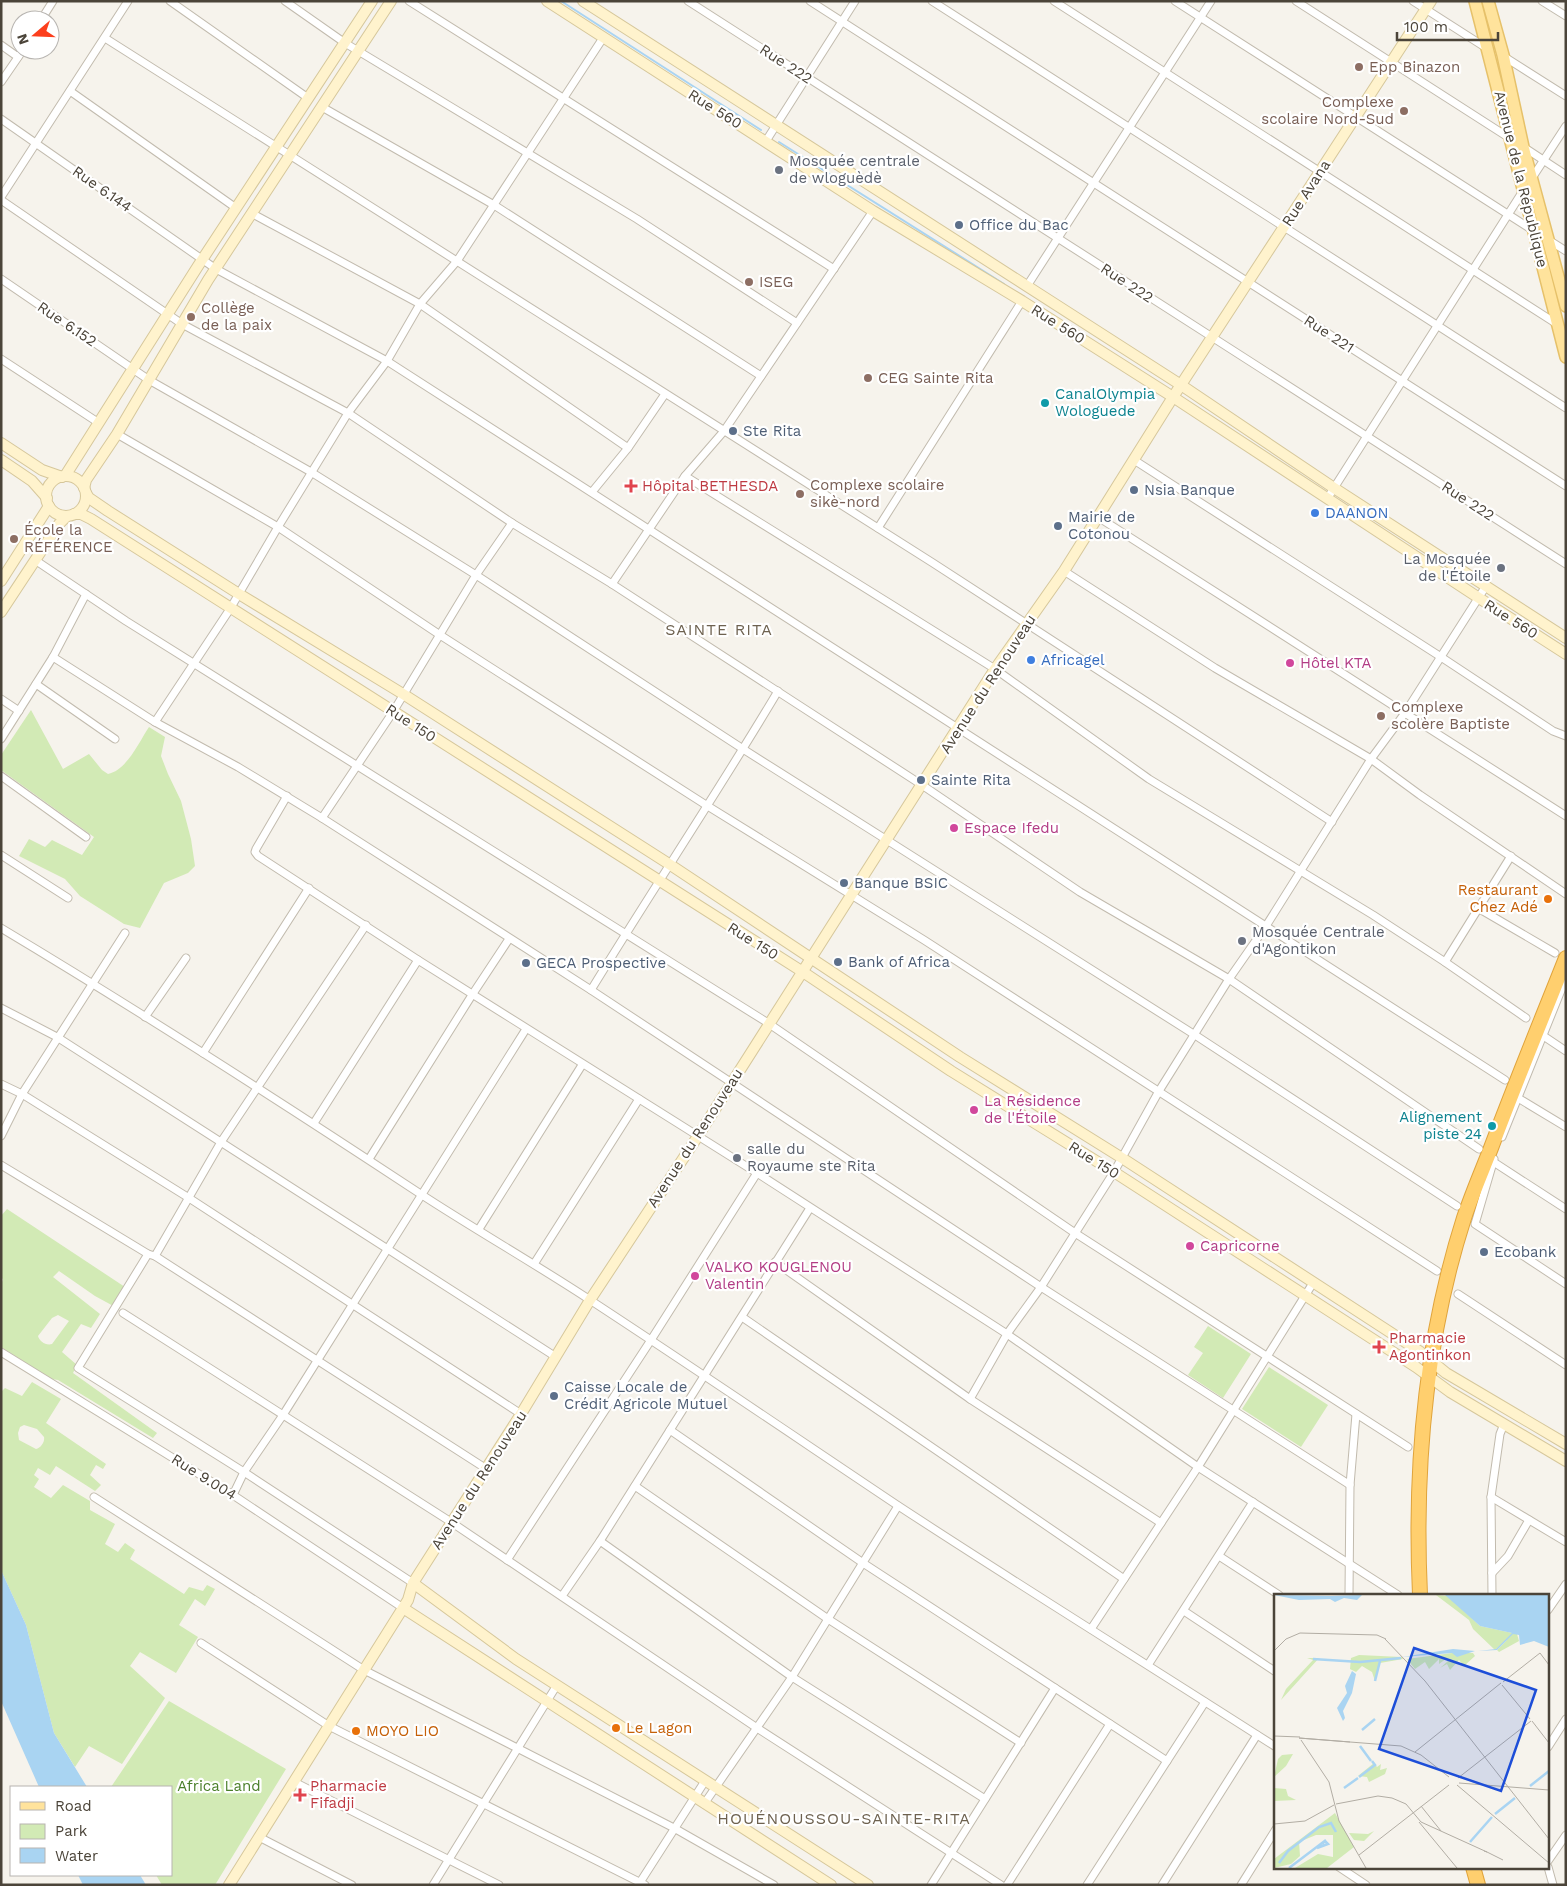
<svg xmlns="http://www.w3.org/2000/svg" width="1567" height="1886" font-family="'Work Sans',sans-serif">
	<style>
		.green { fill: #d2eab5; fill-rule: evenodd }
		.water { fill: #a9d4f2 }
		.lines { fill: none; stroke-linecap: round; stroke-linejoin: round }
		.stream { stroke: #a9d4f2; stroke-width: 2 }
		.street-casing { stroke: #c2bbae; stroke-width: 9 }
		.secondary-casing { stroke: #d6c79b; stroke-width: 12 }
		.primary-casing { stroke: #e6c16a; stroke-width: 14 }
		.highway-casing { stroke: #e0a43c; stroke-width: 16 }
		.street { stroke: #fff; stroke-width: 7 }
		.secondary { stroke: #fff3cd; stroke-width: 10 }
		.primary { stroke: #ffe39c; stroke-width: 11 }
		.highway { stroke: #ffcf6e; stroke-width: 14 }
		.education-dot { fill: #8d6e63; stroke: #fff; stroke-width: 2 }
		.worship-dot { fill: #6b7280; stroke: #fff; stroke-width: 2 }
		.service-dot { fill: #5c6f8a; stroke: #fff; stroke-width: 2 }
		.culture-dot { fill: #0f9aa8; stroke: #fff; stroke-width: 2 }
		.health-dot { fill: #e0444e; stroke: #fff; stroke-width: 2 }
		.shop-dot { fill: #3f7fe0; stroke: #fff; stroke-width: 2 }
		.hotel-dot { fill: #d1479c; stroke: #fff; stroke-width: 2 }
		.food-dot { fill: #e8710a; stroke: #fff; stroke-width: 2 }
		.labels { text-anchor: middle; dominant-baseline: central; stroke-width: 4.5; stroke-linejoin: round; paint-order: stroke }
		.street-label { font-size: 15px; fill: #4b4439; stroke: #fff }
		.education-label { font-size: 15px; fill: #785e54; stroke: #fff; text-anchor: start }
		.worship-label { font-size: 15px; fill: #5b616d; stroke: #fff; text-anchor: start }
		.service-label { font-size: 15px; fill: #4e5e75; stroke: #fff; text-anchor: start }
		.culture-label { font-size: 15px; fill: #0d838f; stroke: #fff; text-anchor: start }
		.health-label { font-size: 15px; fill: #be3a42; stroke: #fff; text-anchor: start }
		.shop-label { font-size: 15px; fill: #366cbe; stroke: #fff; text-anchor: start }
		.hotel-label { font-size: 15px; fill: #b23c85; stroke: #fff; text-anchor: start }
		.food-label { font-size: 15px; fill: #c56008; stroke: #fff; text-anchor: start }
		.park-label { font-size: 15px; fill: #4a7f2a; stroke: #fff }
		.neighbourhood-label { font-size: 16px; letter-spacing: 1px; fill: #6e6250; stroke: #fff }
		.inset-river { fill: none; stroke: #a9d4f2; stroke-width: 2.5 }
		.inset-road { fill: none; stroke: #b2ada4; stroke-width: 1 }
		.view { fill: #1d4ed8; fill-opacity: 0.15; stroke: #1d4ed8; stroke-width: 2.5 }
		.inset-edge { fill: none; stroke: #4b4439; stroke-width: 2.5 }
	</style>
	<rect width="100%" height="100%" fill="#f6f3ec"/>
	<!-- green -->
	<g class="green">
		<path d="M31 710 63 769 89 754 102 770 108 774C127 770 139 742 149 727L165 737 161 756 168 774 181 801 191 839 195 866 188 873 164 883 140 928 124 924 80 896 65 879 19 856 29 839 45 847 52 840 82 855 94 837 1 770V755Z"/>
		<path d="M7 1209 128 1289 117 1308 95 1296 59 1271 53 1277 100 1314 91 1328 81 1324 62 1352 77 1365 73 1373 157 1433 153 1438 58 1380 51 1379 1 1347V1285L3 1279 1 1278V1216ZM58 1315 69 1321 52 1344C46 1346 39 1341 38 1336L52 1318Z"/>
		<path d="M1208 1326 1251 1354 1223 1398 1188 1375 1203 1353 1194 1347Z"/>
		<path d="M1269 1367 1328 1405 1301 1447 1242 1409Z"/>
		<path d="M32 1382 61 1399 46 1423 106 1464 103 1469 96 1465 90 1475 101 1485 95 1491 56 1466 50 1475 38 1468 34 1475 39 1479 34 1487 51 1498 63 1485 90 1501V1510L115 1524 105 1544 118 1552 125 1543 135 1550 130 1559 184 1594 189 1587 203 1591 207 1585 215 1589 205 1606 195 1599 179 1625 198 1637 176 1673 140 1652 130 1666 165 1698 122 1764 89 1746 75 1767 54 1733 26 1625 1 1570V1392L5 1388 22 1396ZM24 1425 37 1429 44 1437C45 1442 41 1448 36 1449L19 1440 18 1433 20 1427Z"/>
		<path d="M169 1701 286 1769 215 1885H162L156 1875H171V1787H111Z"/>
	</g>
	<!-- water -->
	<g class="water">
		<path d="M1 1570 26 1625 54 1733 87 1787H39L1 1701Z"/>
		<path d="M78 1875H140L146 1885H83Z"/>
	</g>
	<g class="lines">
		<!-- stream -->
		<g class="stream">
			<path d="M561 1 761 130"/>
			<path d="M779 142 1004 284"/>
		</g>
		<!-- street casing -->
		<g class="street-casing">
			<g id="street">
				<path d="M170 1 308 98"/>
				<path d="M285 1 345 43 637 219 797 323"/>
				<path d="M409 1 834 269"/>
				<path d="M688 1 1566 564"/>
				<path d="M810 1 1566 486"/>
				<path d="M932 1 1566 408"/>
				<path d="M1054 1 1557 324"/>
				<path d="M1175 1 1534 231"/>
				<path d="M1296 1 1511 139"/>
				<path d="M1413 1 1488 49"/>
				<path d="M1542 1 1566 16"/>
				<path d="M41 20 53 1"/>
				<path d="M105 38 933 563 1332 822"/>
				<path d="M1 45 18 57"/>
				<path d="M1503 56 1566 96"/>
				<path d="M1 82 23 50"/>
				<path d="M70 91 236 208"/>
				<path d="M322 107 494 205 761 376"/>
				<path d="M1 119 216 269 387 361 1505 1080"/>
				<path d="M766 141 855 1"/>
				<path d="M1522 146 1566 175"/>
				<path d="M1532 178 1566 126"/>
				<path d="M1 197 128 1"/>
				<path d="M1 200 182 324 348 413 512 523 612 584 922 785 1080 892 1229 979 1479 1149"/>
				<path d="M253 214 420 304 628 448"/>
				<path d="M1547 239 1566 251"/>
				<path d="M1 279 149 380 311 472 476 575 743 749 1195 1035 1457 1206"/>
				<path d="M1027 286 1211 1"/>
				<path d="M1 359 99 423"/>
				<path d="M117 434 278 527 440 635 706 805 924 940 1437 1271"/>
				<path d="M1134 460 1441 657 1553 731 1566 736"/>
				<path d="M685 476 995 669 1149 779 1373 915 1445 962 1526 1018"/>
				<path d="M592 492 628 448 665 394"/>
				<path d="M1327 499 1523 191"/>
				<path d="M1098 517 1566 816"/>
				<path d="M878 528 1022 301"/>
				<path d="M35 560 126 621 768 1023 1075 1233 1408 1447"/>
				<path d="M1064 571 1215 668 1371 759 1420 795 1566 894"/>
				<path d="M612 584 685 476 724 431 873 211"/>
				<path d="M53 657 155 722 238 767 322 818 591 990 1041 1287 1350 1485"/>
				<path d="M36 684 115 739"/>
				<path d="M1 699 19 711"/>
				<path d="M155 722 230 609 278 527 348 413 387 361 420 304 457 261 603 38"/>
				<path d="M1 739 53 657 86 594"/>
				<path d="M1 776 86 837"/>
				<path d="M287 796 256 849 255 852 258 856 418 960 757 1173 1007 1334 1198 1467 1398 1595"/>
				<path d="M322 818 393 712 476 575 512 523"/>
				<path d="M1 855 68 898"/>
				<path d="M1478 908 1555 953"/>
				<path d="M366 925 221 1142 155 1256 148 1254 78 1368 244 1472 413 1583"/>
				<path d="M1 928C143 1013 281 1102 419 1193 474 1229 532 1262 587 1298 691 1366 794 1436 897 1505 1022 1587 1150 1666 1276 1747"/>
				<path d="M1445 962 1511 856"/>
				<path d="M591 990C652 890 718 792 778 691"/>
				<path d="M1 1008 57 1037 556 1357"/>
				<path d="M145 1017 186 958"/>
				<path d="M1542 1035 1566 1051"/>
				<path d="M203 1053 309 888"/>
				<path d="M1 1084 22 1094 189 1198 521 1414"/>
				<path d="M1518 1098 1566 1127"/>
				<path d="M314 1123 418 960"/>
				<path d="M1 1136 22 1094 125 933"/>
				<path d="M1502 1137 1566 978"/>
				<path d="M369 1159 472 995 509 939"/>
				<path d="M1494 1159 1475 1224 1566 1284"/>
				<path d="M1492 1161 1566 1209"/>
				<path d="M1 1165 148 1254"/>
				<path d="M479 1229 582 1065"/>
				<path d="M155 1256 485 1468"/>
				<path d="M775 1262 970 1399 1161 1523"/>
				<path d="M534 1264 639 1099"/>
				<path d="M1458 1294 1566 1365"/>
				<path d="M123 1313 451 1522 757 1728 1001 1885"/>
				<path d="M742 1317 1124 1579"/>
				<path d="M1 1352 233 1495 403 1608"/>
				<path d="M970 1399 1007 1334 1041 1287 1114 1172 1159 1091 1229 979 1266 926 1371 759 1405 713 1486 586"/>
				<path d="M670 1430 863 1563 1167 1761"/>
				<path d="M635 1486 828 1619 1021 1743"/>
				<path d="M233 1495 244 1472 283 1415 526 1029"/>
				<path d="M94 1497 364 1670 674 1828 774 1885"/>
				<path d="M1491 1497 1566 1542"/>
				<path d="M600 1541 792 1677 985 1799"/>
				<path d="M1219 1556 1279 1595"/>
				<path d="M507 1560 651 1340 757 1173"/>
				<path d="M1492 1573 1508 1556 1529 1520"/>
				<path d="M1349 1595 1350 1485 1356 1414"/>
				<path d="M1492 1595 1491 1497 1500 1434 1504 1424"/>
				<path d="M562 1596 600 1541 810 1208"/>
				<path d="M1548 1610 1566 1584"/>
				<path d="M1184 1611 1276 1672"/>
				<path d="M1091 1629 1198 1467 1313 1283"/>
				<path d="M201 1643 329 1726 645 1885"/>
				<path d="M1148 1665 1253 1502"/>
				<path d="M1548 1747 1566 1719"/>
				<path d="M294 1782 499 1885"/>
				<path d="M704 1804 792 1677 898 1506"/>
				<path d="M259 1837 352 1885"/>
				<path d="M1548 1861 1566 1835"/>
				<path d="M1339 1867 1366 1885"/>
				<path d="M1548 1867 1553 1885"/>
				<path d="M639 1884 705 1781"/>
				<path d="M433 1885 557 1685"/>
				<path d="M931 1885 1055 1688"/>
				<path d="M1007 1885 1110 1724"/>
				<path d="M1087 1885 1205 1702"/>
				<path d="M1162 1885 1257 1735"/>
				<path d="M1241 1885 1276 1829"/>
			</g>
		</g>
		<!-- secondary casing -->
		<g class="secondary-casing">
			<g id="secondary">
				<path d="M547 1 873 211 1022 301 1173 397 1479 598 1566 654"/>
				<path d="M583 1 1181 385 1334 488 1566 638"/>
				<path d="M1 443 42 470 62 477"/>
				<path d="M1 460 32 481 47 498"/>
				<path d="M65 476 198 266 372 1"/>
				<circle cx="66" cy="496" r="20"/>
				<path d="M84 488 86 480 117 434 208 280 391 1"/>
				<path d="M86 493 89 498 108 511 239 594 403 694 669 864 960 1057 1122 1158 1419 1351 1446 1373 1566 1444"/>
				<path d="M74 514H81L91 519 803 972 951 1071 1114 1172 1416 1367 1450 1392 1566 1461"/>
				<path d="M1 581 49 506"/>
				<path d="M1 612 59 524 67 516"/>
				<path d="M413 1583 516 1659 868 1885"/>
				<path d="M403 1608 831 1885"/>
				<path d="M229 1885 408 1600 413 1583 521 1414 590 1300 698 1136 995 669 1064 571 1173 397 1431 1"/>
			</g>
		</g>
		<!-- primary casing -->
		<g class="primary-casing">
			<g id="primary">
				<path d="M1475 1 1566 357"/>
				<path d="M1488 1 1503 55 1523 147 1566 306"/>
			</g>
		</g>
		<!-- highway casing -->
		<g class="highway-casing">
			<g id="highway">
				<path d="M1420 1595C1414 1467 1425 1340 1464 1218 1472 1194 1482 1171 1491 1148 1515 1084 1541 1021 1566 958"/>
				<path d="M1473 1867 1478 1885"/>
			</g>
		</g>
		<!-- street -->
		<use href="#street" class="street"/>
		<!-- secondary -->
		<use href="#secondary" class="secondary"/>
		<!-- primary -->
		<use href="#primary" class="primary"/>
		<!-- highway -->
		<use href="#highway" class="highway"/>
	</g>
	<!-- markers -->
	<g class="education-dot">
		<circle cx="1359" cy="67" r="5"/>
		<circle cx="1404" cy="111" r="5"/>
		<circle cx="749" cy="282" r="5"/>
		<circle cx="191" cy="317" r="5"/>
		<circle cx="868" cy="378" r="5"/>
		<circle cx="800" cy="494" r="5"/>
		<circle cx="14" cy="539" r="5"/>
		<circle cx="1381" cy="716" r="5"/>
	</g>
	<g class="worship-dot">
		<circle cx="779" cy="170" r="5"/>
		<circle cx="1501" cy="568" r="5"/>
		<circle cx="1242" cy="941" r="5"/>
		<circle cx="737" cy="1158" r="5"/>
	</g>
	<g class="service-dot">
		<circle cx="959" cy="225" r="5"/>
		<circle cx="733" cy="431" r="5"/>
		<circle cx="1134" cy="490" r="5"/>
		<circle cx="1058" cy="526" r="5"/>
		<circle cx="921" cy="780" r="5"/>
		<circle cx="844" cy="883" r="5"/>
		<circle cx="838" cy="962" r="5"/>
		<circle cx="526" cy="963" r="5"/>
		<circle cx="1484" cy="1252" r="5"/>
		<circle cx="554" cy="1396" r="5"/>
	</g>
	<g class="culture-dot">
		<circle cx="1045" cy="403" r="5"/>
		<circle cx="1492" cy="1126" r="5"/>
	</g>
	<g class="health-dot">
		<path d="M628.5 478.5h5v5h5v5h-5v5h-5v-5h-5v-5h5z"/>
		<path d="M1376.5 1339.5h5v5h5v5h-5v5h-5v-5h-5v-5h5z"/>
		<path d="M297.5 1787.5h5v5h5v5h-5v5h-5v-5h-5v-5h5z"/>
	</g>
	<g class="shop-dot">
		<circle cx="1315" cy="513" r="5"/>
		<circle cx="1031" cy="660" r="5"/>
	</g>
	<g class="hotel-dot">
		<circle cx="1290" cy="663" r="5"/>
		<circle cx="954" cy="828" r="5"/>
		<circle cx="974" cy="1110" r="5"/>
		<circle cx="1190" cy="1246" r="5"/>
		<circle cx="695" cy="1276" r="5"/>
	</g>
	<g class="food-dot">
		<circle cx="1548" cy="899" r="5"/>
		<circle cx="616" cy="1728" r="5"/>
		<circle cx="356" cy="1731" r="5"/>
	</g>
	<g class="labels">
		<!-- street labels -->
		<g class="street-label">
			<text transform="translate(786 64) rotate(33)">Rue 222</text>
			<text transform="translate(715 109) rotate(32)">Rue 560</text>
			<text transform="translate(1521 179) rotate(76)">Avenue de la République</text>
			<text transform="translate(102 189) rotate(35)">Rue 6.144</text>
			<text transform="translate(1306 193) rotate(-57)">Rue Avana</text>
			<text transform="translate(1127 283) rotate(33)">Rue 222</text>
			<text transform="translate(67 324) rotate(34)">Rue 6.152</text>
			<text transform="translate(1058 324) rotate(32)">Rue 560</text>
			<text transform="translate(1329 334) rotate(33)">Rue 221</text>
			<text transform="translate(1468 501) rotate(33)">Rue 222</text>
			<text transform="translate(1511 619) rotate(32)">Rue 560</text>
			<text transform="translate(988 684) rotate(-57)">Avenue du Renouveau</text>
			<text transform="translate(411 723) rotate(33)">Rue 150</text>
			<text transform="translate(753 941) rotate(32)">Rue 150</text>
			<text transform="translate(695 1138) rotate(-57)">Avenue du Renouveau</text>
			<text transform="translate(1094 1160) rotate(32)">Rue 150</text>
			<text transform="translate(204 1477) rotate(32)">Rue 9.004</text>
			<text transform="translate(479 1480) rotate(-57)">Avenue du Renouveau</text>
		</g>
		<!-- education labels -->
		<g class="education-label">
			<text x="1369" y="67">Epp Binazon</text>
			<text x="1394" y="102" text-anchor="end">Complexe<tspan x="1394" dy="17">scolaire Nord-Sud</tspan></text>
			<text x="759" y="282">ISEG</text>
			<text x="201" y="308">Collège<tspan x="201" dy="17">de la paix</tspan></text>
			<text x="878" y="378">CEG Sainte Rita</text>
			<text x="810" y="485">Complexe scolaire<tspan x="810" dy="17">sikè-nord</tspan></text>
			<text x="24" y="530">École la<tspan x="24" dy="17">RÉFÉRENCE</tspan></text>
			<text x="1391" y="707">Complexe<tspan x="1391" dy="17">scolère Baptiste</tspan></text>
		</g>
		<!-- worship labels -->
		<g class="worship-label">
			<text x="789" y="161">Mosquée centrale<tspan x="789" dy="17">de wloguèdè</tspan></text>
			<text x="1491" y="559" text-anchor="end">La Mosquée<tspan x="1491" dy="17">de l'Étoile</tspan></text>
			<text x="1252" y="932">Mosquée Centrale<tspan x="1252" dy="17">d'Agontikon</tspan></text>
			<text x="747" y="1149">salle du<tspan x="747" dy="17">Royaume ste Rita</tspan></text>
		</g>
		<!-- service labels -->
		<g class="service-label">
			<text x="969" y="225">Office du Bac</text>
			<text x="743" y="431">Ste Rita</text>
			<text x="1144" y="490">Nsia Banque</text>
			<text x="1068" y="517">Mairie de<tspan x="1068" dy="17">Cotonou</tspan></text>
			<text x="931" y="780">Sainte Rita</text>
			<text x="854" y="883">Banque BSIC</text>
			<text x="848" y="962">Bank of Africa</text>
			<text x="536" y="963">GECA Prospective</text>
			<text x="1494" y="1252">Ecobank</text>
			<text x="564" y="1387">Caisse Locale de<tspan x="564" dy="17">Crédit Agricole Mutuel</tspan></text>
		</g>
		<!-- culture labels -->
		<g class="culture-label">
			<text x="1055" y="394">CanalOlympia<tspan x="1055" dy="17">Wologuede</tspan></text>
			<text x="1482" y="1117" text-anchor="end">Alignement<tspan x="1482" dy="17">piste 24</tspan></text>
		</g>
		<!-- health labels -->
		<g class="health-label">
			<text x="642" y="486">Hôpital BETHESDA</text>
			<text x="1389" y="1338">Pharmacie<tspan x="1389" dy="17">Agontinkon</tspan></text>
			<text x="310" y="1786">Pharmacie<tspan x="310" dy="17">Fifadji</tspan></text>
		</g>
		<!-- shop labels -->
		<g class="shop-label">
			<text x="1325" y="513">DAANON</text>
			<text x="1041" y="660">Africagel</text>
		</g>
		<!-- hotel labels -->
		<g class="hotel-label">
			<text x="1300" y="663">Hôtel KTA</text>
			<text x="964" y="828">Espace Ifedu</text>
			<text x="984" y="1101">La Résidence<tspan x="984" dy="17">de l'Étoile</tspan></text>
			<text x="1200" y="1246">Capricorne</text>
			<text x="705" y="1267">VALKO KOUGLENOU<tspan x="705" dy="17">Valentin</tspan></text>
		</g>
		<!-- food labels -->
		<g class="food-label">
			<text x="1538" y="890" text-anchor="end">Restaurant<tspan x="1538" dy="17">Chez Adé</tspan></text>
			<text x="626" y="1728">Le Lagon</text>
			<text x="366" y="1731">MOYO LIO</text>
		</g>
		<!-- park labels -->
		<g class="park-label">
			<text x="219" y="1786">Africa Land</text>
		</g>
		<!-- neighbourhood labels -->
		<g class="neighbourhood-label">
			<text x="719" y="629">SAINTE RITA</text>
			<text x="844" y="1818">HOUÉNOUSSOU-SAINTE-RITA</text>
		</g>
	</g>
	<!-- overview -->
	<g transform="translate(1274 1594)">
		<rect width="275" height="275" fill="#f6f3ec"/>
		<path d="M162 1 174 2 206 32 243 40 245 47 225 58 223 56 234 45 221 56 199 35 195 26ZM178 59H199L201 62 190 72 185 66 176 76 173 70 166 74 174 67 173 64 165 70V65L155 75 151 68 141 75 133 65ZM85 61 128 63 129 65 106 69 101 87 98 78 88 72 82 78 76 75 77 64ZM33 64H45L7 106 12 95 39 66ZM19 160 12 172 0 183 4 165 8 161ZM100 169 103 173 107 170 106 176 113 174 111 180 95 188 93 183 84 182ZM0 194 12 195 14 202 22 206 0 207ZM61 219 80 253 53 274H21L44 260 59 263V241H42L25 248 26 262 17 270 0 274V265ZM100 237 90 247 80 246 75 239 94 240Z" fill="#d2eab5"/>
		<path d="M0 1 58 2 88 1 83 6 70 4 61 8 56 5 25 6ZM171 1H275V53L260 47 246 51 245 41 239 40 223 56 204 57 222 55 238 39 206 32ZM179 55 201 57 183 63 178 59 128 63ZM78 77 82 80 78 99 69 117 71 124 69 127 63 114 73 99 71 92Z" fill="#a9d4f2"/>
		<path class="inset-river" d="M39 65 86 68 127 64M101 87 106 67M88 136 101 125M86 152 97 167M85 183 101 171 98 167M256 192 275 177M70 194 84 184M221 220 241 204M196 248 218 223M43 254 54 250 51 247 48 250M5 269 14 257 45 233 57 229 62 238M15 274 52 246"/>
		<path class="inset-road" d="M111 45 151 87 275 245M0 57 12 45 26 39 103 41 112 45M229 88 266 59 275 71M228 91 256 125M258 127 275 149M0 142 26 143M27 146 55 188 65 227 92 274M76 148 25 144 127 152 147 161 175 183M141 158 227 89M184 184 257 127M185 189 275 196M183 191 275 269M62 210 104 202 118 204 132 210 147 228 213 258 210 257M147 212 167 237M145 228 183 274M0 230 31 227 60 211M213 258 229 266M85 261 175 191"/>
		<path class="view" d="M140 54 262 96 227 197 105 155Z"/>
		<rect width="275" height="275" class="inset-edge"/>
	</g>
	<!-- border -->
	<rect width="1567" height="1886" fill="none" stroke="#4b4439" stroke-width="5"/>
	<!-- legend -->
	<rect x="10" y="1786" width="162" height="90" fill="#ffffff" stroke="#b7b4b0"/>
	<rect x="20" y="1802" width="25" height="8" fill="#ffe39c" stroke="#b7b4b0"/>
	<text x="55" y="1811" font-size="15" fill="#4b4439">Road</text>
	<rect x="20" y="1824" width="25" height="15" fill="#d2eab5" stroke="#b7b4b0"/>
	<text x="55" y="1836" font-size="15" fill="#4b4439">Park</text>
	<rect x="20" y="1848" width="25" height="15" fill="#a9d4f2" stroke="#b7b4b0"/>
	<text x="55" y="1861" font-size="15" fill="#4b4439">Water</text>
	<!-- north arrow -->
	<g transform="translate(35 35) rotate(251)"><circle r="24" fill="#ffffff" stroke="#b7b4b0"/>
	<path d="M0-4L9 19L0 12L-9 19Z" fill="#fc3f1d"/>
	<text y="-8" font-size="14" font-weight="bold" text-anchor="middle" fill="#4b4439">N</text>
	</g>
	<!-- scale -->
	<path d="M1397 32v8h101v-8" fill="none" stroke="#4b4439" stroke-width="2.5"/>
	<text x="1404" y="32" font-size="15" fill="#4b4439" stroke="#ffffff" stroke-width="4" paint-order="stroke">100 m</text>
</svg>
